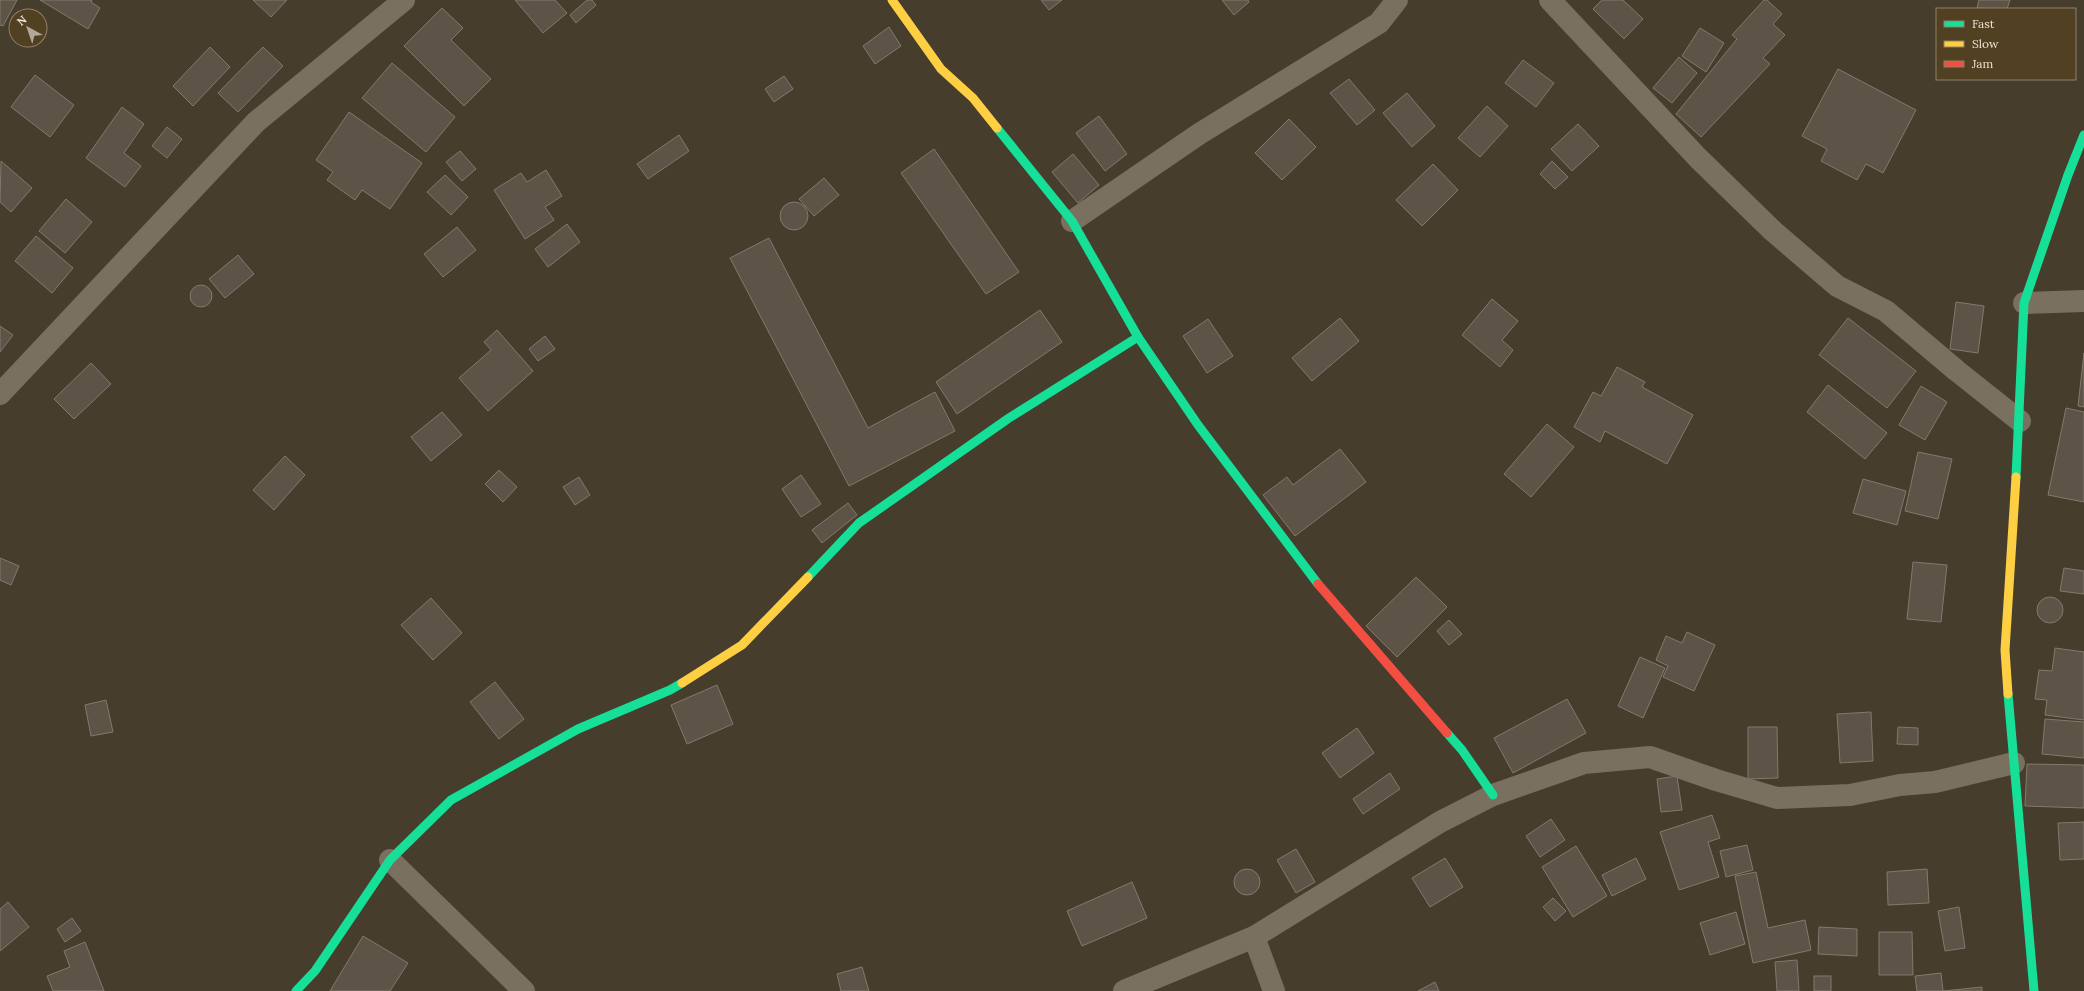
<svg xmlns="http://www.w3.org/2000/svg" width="2084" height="991" font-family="Lora,serif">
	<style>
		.building { fill: #5d5347; stroke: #83796d }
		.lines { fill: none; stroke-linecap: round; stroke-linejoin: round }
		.street { stroke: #797060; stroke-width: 22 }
		.fast { stroke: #16e098; stroke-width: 9 }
		.slow { stroke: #ffcf43; stroke-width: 9 }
		.jam { stroke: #f24e42; stroke-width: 9 }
	</style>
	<rect width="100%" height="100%" fill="#463d2c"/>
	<!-- building -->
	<g class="building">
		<path d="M0 0H17L3 26 0 25Z"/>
		<path d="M40 0H92L91 2 100 8 88 29Z"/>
		<path d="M253 0H287L271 17Z"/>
		<path d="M515 0H555L567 13 543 33Z"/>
		<path d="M587 0H592L596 5 576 23 570 15Z"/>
		<path d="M1041 0H1062L1049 10Z"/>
		<path d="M1222 0H1248L1249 2 1234 15Z"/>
		<path d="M1602 0H1623L1643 19 1624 39 1593 9Z"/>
		<path d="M1764 0H1767L1782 14 1773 24 1785 35 1763 58 1770 64 1701 137 1676 114 1737 39 1732 35Z"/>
		<path d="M1979 0H2010L2007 9 1977 8Z"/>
		<path d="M442 8 463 28 451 40 491 79 464 106 404 46Z"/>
		<path d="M889 27 901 46 875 64 863 46Z"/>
		<path d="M1700 28 1724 43 1706 72 1682 56Z"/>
		<path d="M210 47 230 67 193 106 173 86Z"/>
		<path d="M263 47 283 66 238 112 218 93Z"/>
		<path d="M1679 57 1697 73 1672 103 1653 88Z"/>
		<path d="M1523 60 1554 83 1536 107 1505 83Z"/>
		<path d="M392 63 455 117 426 152 362 98Z"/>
		<path d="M1838 69 1916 110 1883 173 1866 164 1857 180 1821 161 1827 149 1802 136Z"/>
		<path d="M35 75 74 105 50 137 11 107Z"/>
		<path d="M784 76 793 89 774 102 765 89Z"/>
		<path d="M1349 79 1375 110 1357 125 1330 93Z"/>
		<path d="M1407 93 1435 126 1412 147 1383 113Z"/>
		<path d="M1487 106 1508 126 1480 157 1458 138Z"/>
		<path d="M122 107 144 124 124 153 141 166 125 187 86 158Z"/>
		<path d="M349 112 422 163 390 209 362 190 355 200 327 180 333 172 316 160Z"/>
		<path d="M1099 116 1127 154 1105 171 1076 133Z"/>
		<path d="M1289 119 1316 147 1282 180 1255 153Z"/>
		<path d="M1578 124 1599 146 1572 171 1551 149Z"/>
		<path d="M167 127 182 139 167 158 152 146Z"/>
		<path d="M679 135 689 151 648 179 637 164Z"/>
		<path d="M934 149 1019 272 986 294 901 173Z"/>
		<path d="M460 151 476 169 462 181 446 162Z"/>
		<path d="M1073 154 1099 185 1078 203 1052 172Z"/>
		<path d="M1 161 32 188 11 212 0 202Z"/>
		<path d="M1552 161 1568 177 1555 189 1540 174Z"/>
		<path d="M1433 164 1458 190 1422 226 1396 200Z"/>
		<path d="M546 170 562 196 545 207 554 220 525 239 494 190 521 173 527 182Z"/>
		<path d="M445 175 468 197 451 215 427 192Z"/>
		<path d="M824 178 839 195 814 216 799 199Z"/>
		<path d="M66 199 92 222 65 253 39 231Z"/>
		<circle cx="794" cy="216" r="14"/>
		<path d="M567 224 580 242 548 267 535 249Z"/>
		<path d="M457 227 476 250 443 277 424 254Z"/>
		<path d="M36 236 73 268 52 293 15 261Z"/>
		<path d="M769 238 868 428 935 392 955 431 849 486 730 258Z"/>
		<path d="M238 255 254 274 225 298 209 279Z"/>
		<circle cx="201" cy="296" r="11"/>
		<path d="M1492 299 1518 321 1502 340 1513 350 1500 367 1462 335Z"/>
		<path d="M1956 302 1984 306 1978 353 1950 349Z"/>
		<path d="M1040 310 1062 342 957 414 936 382Z"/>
		<path d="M1340 318 1359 341 1312 381 1292 358Z"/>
		<path d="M1848 318 1916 371 1887 408 1819 355Z"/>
		<path d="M1208 319 1233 356 1207 373 1183 336Z"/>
		<path d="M0 326 13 335 0 352Z"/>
		<path d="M497 330 533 371 488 411 459 378 491 350 484 342Z"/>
		<path d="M545 336 555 349 538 361 529 349Z"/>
		<path d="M2084 353V407L2078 406Z"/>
		<path d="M91 363 111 384 74 419 54 399Z"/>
		<path d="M1617 367 1645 382 1642 387 1693 415 1667 464 1605 431 1600 442 1574 427 1593 392 1601 396Z"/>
		<path d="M1828 385 1887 433 1865 459 1807 412Z"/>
		<path d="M1921 386 1947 402 1925 440 1899 425Z"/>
		<path d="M2066 408 2084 412V502L2048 495Z"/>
		<path d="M442 412 462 435 431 461 411 437Z"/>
		<path d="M1547 424 1574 447 1531 497 1504 474Z"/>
		<path d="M1340 449 1366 482 1295 536 1263 495 1287 477 1293 485Z"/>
		<path d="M1918 452 1952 459 1938 519 1905 511Z"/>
		<path d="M285 456 305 475 274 510 253 490Z"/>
		<path d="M499 470 517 487 503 502 485 484Z"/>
		<path d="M801 475 821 504 801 517 782 489Z"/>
		<path d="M579 477 590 495 575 505 563 487Z"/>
		<path d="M1863 479 1906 491 1897 525 1853 513Z"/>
		<path d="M848 503 857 515 822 543 812 530Z"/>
		<path d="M0 558 19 566 11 585 0 580Z"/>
		<path d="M1913 562 1947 565 1941 622 1907 619Z"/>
		<path d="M2064 568 2084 571V594L2060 591Z"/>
		<path d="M1416 577 1447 607 1397 657 1366 626Z"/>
		<circle cx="2050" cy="610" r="13"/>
		<path d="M431 598 462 633 433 660 401 625Z"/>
		<path d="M1449 620 1462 634 1449 645 1437 631Z"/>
		<path d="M1687 632 1715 645 1694 691 1663 677 1668 666 1656 660 1666 636 1682 643Z"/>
		<path d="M2055 648 2084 652V720L2045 715 2047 700 2035 699 2039 670 2052 671Z"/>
		<path d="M1640 657 1665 668 1643 718 1618 706Z"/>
		<path d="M495 682 524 719 499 739 470 702Z"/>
		<path d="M717 685 733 724 687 744 671 705Z"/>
		<path d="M1567 699 1586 733 1513 773 1494 738Z"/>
		<path d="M106 700 113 732 91 736 85 705Z"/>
		<path d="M1871 712 1873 761 1840 763 1837 714Z"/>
		<path d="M2045 719 2084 722V758L2042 754Z"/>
		<path d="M1748 727H1777L1778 778 1748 779Z"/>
		<path d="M1898 727 1918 728V745L1897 744Z"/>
		<path d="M1357 728 1374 753 1340 778 1322 753Z"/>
		<path d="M2027 764 2084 765V808L2025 806Z"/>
		<path d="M1390 773 1400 789 1363 814 1353 799Z"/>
		<path d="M1677 776 1682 810 1661 812 1657 779Z"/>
		<path d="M1712 815 1720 838 1708 842 1719 877 1679 890 1660 832Z"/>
		<path d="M1551 819 1565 840 1540 857 1526 836Z"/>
		<path d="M2084 822V859L2060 860 2058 823Z"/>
		<path d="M1747 845 1753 870 1726 877 1720 851Z"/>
		<path d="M1576 846 1607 896 1573 917 1542 867Z"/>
		<path d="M1296 849 1315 882 1296 893 1277 860Z"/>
		<path d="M1445 858 1463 887 1430 907 1412 878Z"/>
		<path d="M1636 858 1646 879 1612 896 1602 875Z"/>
		<circle cx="1247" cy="882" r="13"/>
		<path d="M1927 869 1929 903 1888 905 1887 872Z"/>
		<path d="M1756 872 1768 928 1805 920 1811 950 1753 963 1735 876Z"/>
		<path d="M1132 882 1147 918 1082 946 1067 911Z"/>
		<path d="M1553 898 1566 911 1555 921 1543 907Z"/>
		<path d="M8 902 29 927 0 951V909Z"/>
		<path d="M1959 907 1965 948 1945 951 1938 911Z"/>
		<path d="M1736 912 1745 944 1710 955 1700 923Z"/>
		<path d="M72 918 81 931 65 942 57 929Z"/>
		<path d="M1819 927 1857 929V956L1818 954Z"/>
		<path d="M1879 932H1912L1913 975H1879Z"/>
		<path d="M363 936 408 963 390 991H330Z"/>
		<path d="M85 942 104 991H53L47 976 70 967 64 951Z"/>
		<path d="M1797 960 1799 991H1777L1775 962Z"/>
		<path d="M862 967 869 991H841L837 974Z"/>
		<path d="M1941 973 1943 991 1982 987V991H1917L1915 976Z"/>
		<rect x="1814" y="976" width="17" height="15"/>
		<path d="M1435 982 1439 991H1418Z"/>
	</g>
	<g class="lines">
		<!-- street -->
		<g class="street">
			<path d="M1550 0 1698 158 1773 231 1837 286 1886 311 1957 371 2020 421"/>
			<path d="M1072 221 1199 134 1379 23 1397 0"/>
			<path d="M2024 303 2084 301"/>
			<path d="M0 394 256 122 404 0"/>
			<path d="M390 860 524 991"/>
			<path d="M1254 937 1274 991"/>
			<path d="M1124 991 1254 937 1440 822 1493 795 1584 763 1650 757 1716 780 1777 798 1850 795 1900 785 1935 782 2014 763"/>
		</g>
		<!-- fast -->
		<g class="fast">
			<path d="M997 128 1072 221 1138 337 1198 425 1318 584"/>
			<path d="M2016 477 2024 303 2068 175 2084 135"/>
			<path d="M808 577 859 523 1009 418 1138 337"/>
			<path d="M2008 694 2034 991"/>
			<path d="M1447 733 1462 750 1493 795"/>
			<path d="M296 991 315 971 390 860 451 800 578 729 670 690 682 683"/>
		</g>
		<!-- slow -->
		<g class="slow">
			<path d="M892 0 941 69 973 98 997 128"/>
			<path d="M682 683 742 645 808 577"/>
			<path d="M2008 694 2005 650 2016 477"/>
		</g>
		<!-- jam -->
		<path class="jam" d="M1318 584 1447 733"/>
	</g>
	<!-- legend -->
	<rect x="1936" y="8" width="140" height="72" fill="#514022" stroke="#908168"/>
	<rect x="1944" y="21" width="20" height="6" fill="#16e098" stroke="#908168"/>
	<text x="1972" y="28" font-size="12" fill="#eee3d2">Fast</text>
	<rect x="1944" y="41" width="20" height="6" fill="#ffcf43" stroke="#908168"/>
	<text x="1972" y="48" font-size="12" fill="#eee3d2">Slow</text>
	<rect x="1944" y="61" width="20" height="6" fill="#f24e42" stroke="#908168"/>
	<text x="1972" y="68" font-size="12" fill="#eee3d2">Jam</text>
	<!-- north arrow -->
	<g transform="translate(28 28) rotate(320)"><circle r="19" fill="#514022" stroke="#908168"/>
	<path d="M0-3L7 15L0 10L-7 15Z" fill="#b3a998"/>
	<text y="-6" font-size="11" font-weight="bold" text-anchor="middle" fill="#eee3d2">N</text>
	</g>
</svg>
